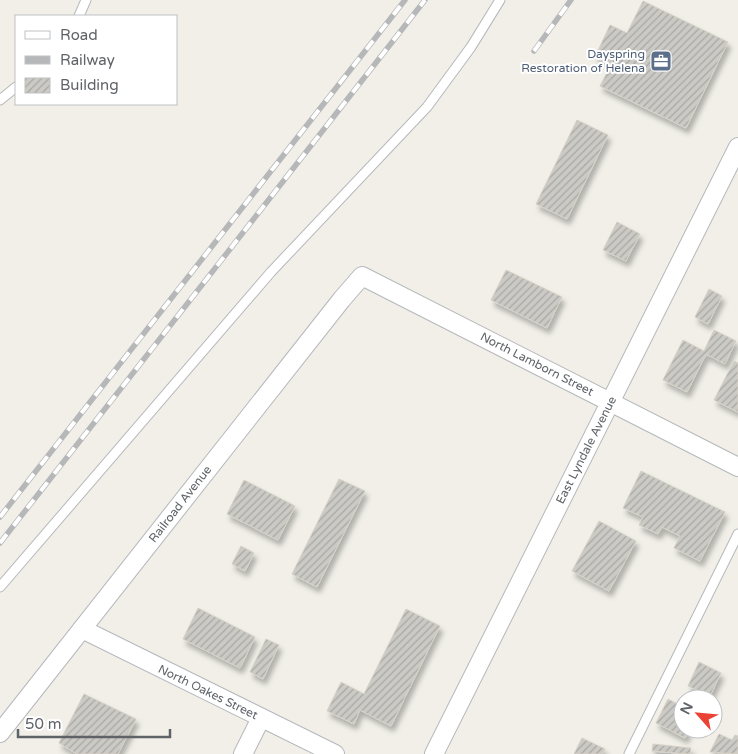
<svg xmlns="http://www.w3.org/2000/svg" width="738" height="754" font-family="'Varela Round',sans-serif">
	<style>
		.building { fill: url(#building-hatch); stroke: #d6d1c6; filter: url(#shadow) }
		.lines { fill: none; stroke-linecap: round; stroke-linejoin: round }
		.lane-casing { stroke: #b5b8bc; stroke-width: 11 }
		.street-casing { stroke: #b5b8bc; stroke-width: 20 }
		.lane { stroke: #fff; stroke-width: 9 }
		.street { stroke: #fff; stroke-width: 18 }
		.rail-casing { stroke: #b6b7b8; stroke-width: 5.5 }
		.rail { stroke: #fff; stroke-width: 4; stroke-dasharray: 11; stroke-linecap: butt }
		.labels { text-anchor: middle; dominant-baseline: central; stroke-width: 4; stroke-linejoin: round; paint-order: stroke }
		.service-label { font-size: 12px; fill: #4e5e75; stroke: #fff; text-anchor: end }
		.street-label { font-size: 12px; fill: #5f6368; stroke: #fff }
	</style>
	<defs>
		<pattern id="building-hatch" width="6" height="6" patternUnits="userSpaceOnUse" patternTransform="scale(1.25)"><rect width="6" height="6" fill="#cccac5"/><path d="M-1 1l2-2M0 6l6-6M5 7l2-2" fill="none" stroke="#a9a8a4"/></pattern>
		<filter id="shadow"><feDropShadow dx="3" dy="5.5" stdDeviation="2.5" flood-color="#0004"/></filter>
	</defs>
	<rect width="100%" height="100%" fill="#f1efe8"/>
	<!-- building -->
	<g class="building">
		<path d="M643 1 728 42 686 128 600 86 611 65 595 57 610 25 627 33Z"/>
		<path d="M577 120 608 135 567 219 536 204Z"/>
		<path d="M617 222 640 234 626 261 603 250Z"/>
		<path d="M506 270 562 297 547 328 491 300Z"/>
		<path d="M709 289 722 296 708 324 695 317Z"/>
		<path d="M714 330 736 341 725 364 706 354 687 392 663 380 683 340 704 351Z"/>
		<path d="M734 361 738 363V412L714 400Z"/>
		<path d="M641 471 725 512 700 561 674 548 680 536 662 527 658 534 639 525 643 517 623 508Z"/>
		<path d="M339 479 365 491 317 587 292 574Z"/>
		<path d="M244 480 295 506 278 540 227 514Z"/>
		<path d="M599 521 636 541 609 591 572 571Z"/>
		<path d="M241 546 254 553 245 571 232 564Z"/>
		<path d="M198 608 255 637 240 668 183 639Z"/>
		<path d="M406 609 440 626 391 726 360 710 354 724 327 711 341 682 364 694Z"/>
		<path d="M266 639 279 645 263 679 250 672Z"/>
		<path d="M699 662 721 673 710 696 688 686Z"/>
		<path d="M84 694 136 719 118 754H77L59 743Z"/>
		<path d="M668 699 683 707V729H689L685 738 656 723Z"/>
		<path d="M719 734 732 740 735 735 738 736V754L710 752Z"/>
		<path d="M582 738 605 749 602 754H574Z"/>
		<path d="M653 744 691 748 690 754 652 751Z"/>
	</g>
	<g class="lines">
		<!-- lane casing -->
		<g class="lane-casing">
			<g id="lane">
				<path d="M79 16 86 0"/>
				<path d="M0 100 16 87"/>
				<path d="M0 587 271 272 427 107 471 47 500 0"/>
				<path d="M629 754 738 534"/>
			</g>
		</g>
		<!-- street casing -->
		<g class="street-casing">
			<g id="street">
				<path d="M82 629 335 754"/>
				<path d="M0 733 342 299 362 276 738 467"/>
				<path d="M243 754 261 718"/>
				<path d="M434 754 738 147"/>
			</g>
		</g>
		<!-- lane -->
		<use href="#lane" class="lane"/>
		<!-- street -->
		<use href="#street" class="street"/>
		<!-- rail casing -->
		<g class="rail-casing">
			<g id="rail">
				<path d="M534 51 571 0"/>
				<path d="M0 517 405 0"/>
				<path d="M0 543 425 0"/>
			</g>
		</g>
		<!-- rail -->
		<use href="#rail" class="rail"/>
	</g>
	<!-- icons -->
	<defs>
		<g id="office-square" transform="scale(1.125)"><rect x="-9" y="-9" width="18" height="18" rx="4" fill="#5c6f8a" stroke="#fff"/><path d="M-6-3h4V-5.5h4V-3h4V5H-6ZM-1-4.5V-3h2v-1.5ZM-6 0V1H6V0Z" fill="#fff"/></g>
	</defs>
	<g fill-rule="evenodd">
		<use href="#office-square" x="661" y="61"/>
	</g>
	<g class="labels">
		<!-- service labels -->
		<g class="service-label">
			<text x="645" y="54">Dayspring<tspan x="645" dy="14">Restoration of Helena</tspan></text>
		</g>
		<!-- street labels -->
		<g class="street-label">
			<text transform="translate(537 364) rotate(27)">North Lamborn Street</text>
			<text transform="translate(586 450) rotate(-63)">East Lyndale Avenue</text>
			<text transform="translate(180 504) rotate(-52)">Railroad Avenue</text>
			<text transform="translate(208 692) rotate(26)">North Oakes Street</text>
		</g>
	</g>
	<!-- legend -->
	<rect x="15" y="15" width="162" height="90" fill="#ffffff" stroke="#bfc1c3"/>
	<rect x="25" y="31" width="25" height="8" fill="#ffffff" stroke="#bfc1c3"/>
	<text x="60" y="40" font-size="15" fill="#5f6368">Road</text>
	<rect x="25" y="56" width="25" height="8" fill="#b6b7b8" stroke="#bfc1c3"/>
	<text x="60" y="65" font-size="15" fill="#5f6368">Railway</text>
	<rect x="25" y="78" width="25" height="15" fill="url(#building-hatch)" stroke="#bfc1c3"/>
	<text x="60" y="90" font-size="15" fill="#5f6368">Building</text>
	<!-- north arrow -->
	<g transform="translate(698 714) rotate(297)"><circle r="24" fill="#ffffff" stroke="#bfc1c3"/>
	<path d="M0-4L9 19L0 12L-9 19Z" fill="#ea4335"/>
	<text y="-8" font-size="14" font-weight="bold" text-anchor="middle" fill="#5f6368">N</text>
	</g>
	<!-- scale -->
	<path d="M18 729v8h152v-8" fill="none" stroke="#5f6368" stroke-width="2.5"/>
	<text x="25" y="729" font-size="15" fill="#5f6368" stroke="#ffffff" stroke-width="4" paint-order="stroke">50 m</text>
</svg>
